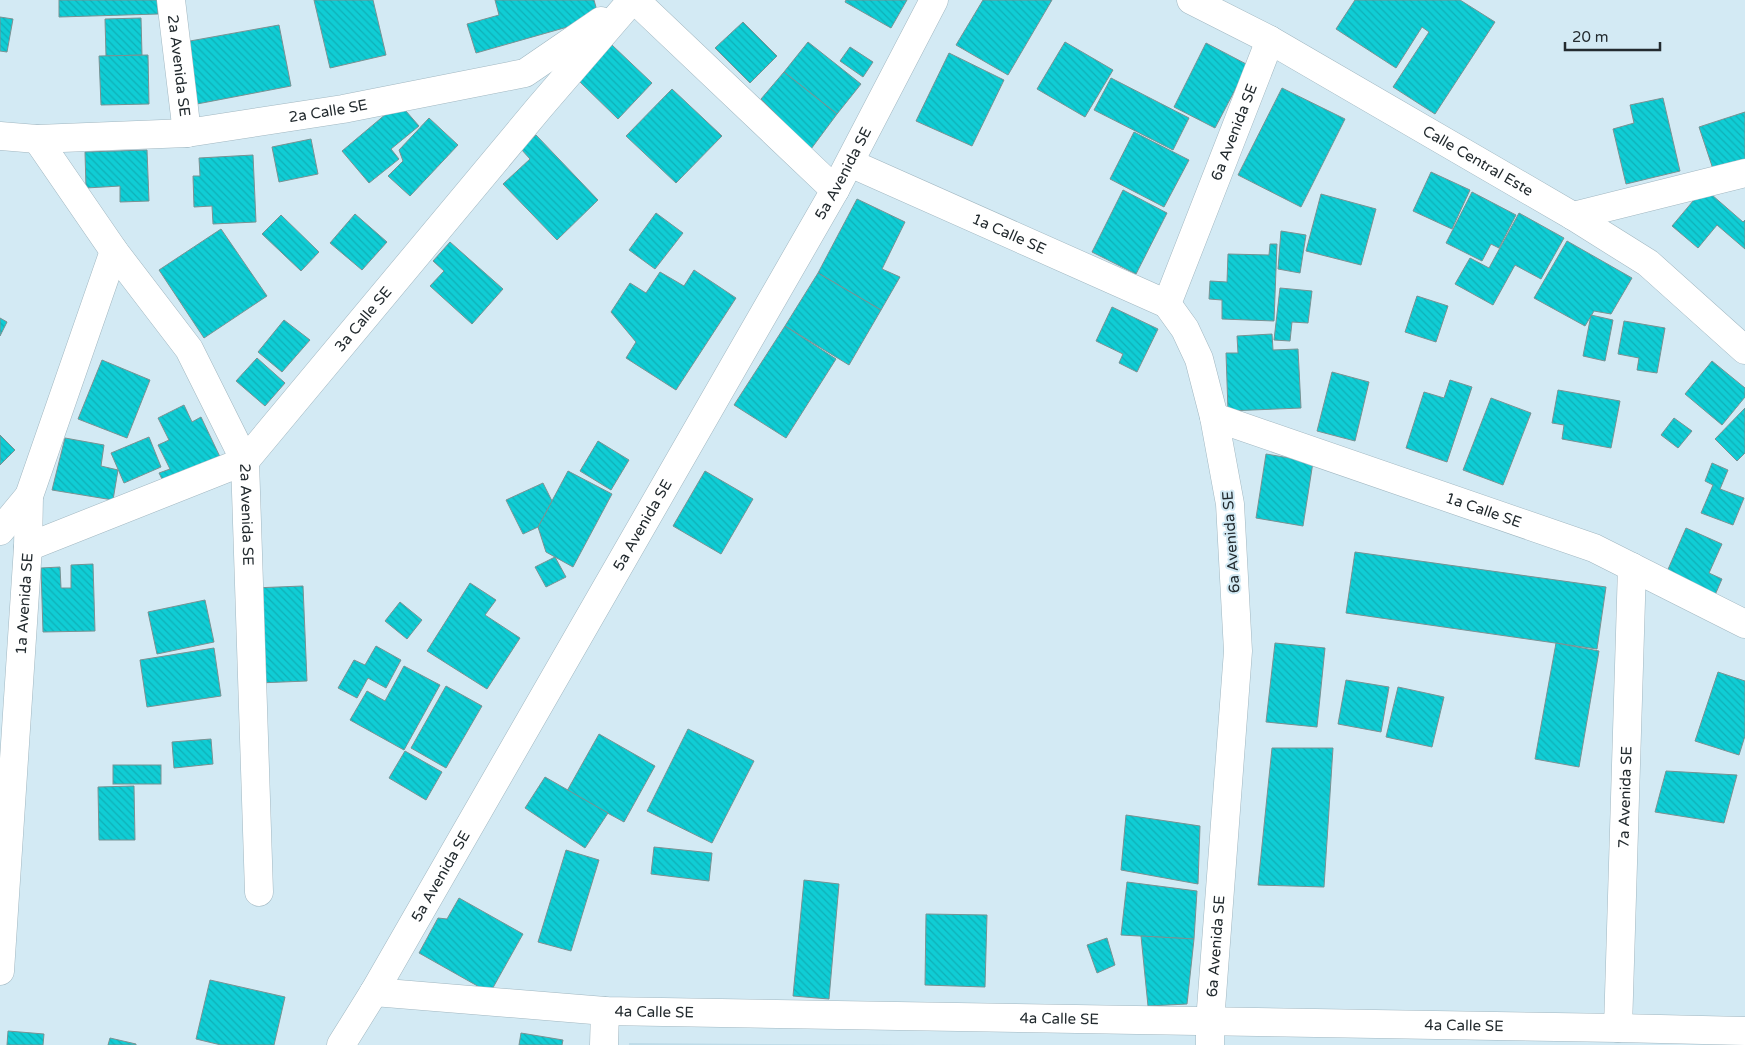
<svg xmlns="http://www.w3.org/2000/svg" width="1745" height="1045" font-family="'Varela Round',sans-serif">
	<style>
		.built { fill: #bedce9 }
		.building { fill: url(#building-back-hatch); stroke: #799293 }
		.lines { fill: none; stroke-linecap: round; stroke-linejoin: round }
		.minor-casing { stroke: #a1b7c1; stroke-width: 29 }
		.tertiary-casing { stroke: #a1b7c1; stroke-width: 29 }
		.minor { stroke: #fff; stroke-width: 28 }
		.tertiary { stroke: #fff; stroke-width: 28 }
		.labels { text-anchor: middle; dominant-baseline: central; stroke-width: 4; stroke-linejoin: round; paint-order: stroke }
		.street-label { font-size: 15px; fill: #232b2f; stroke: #d3eaf4 }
	</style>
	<defs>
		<pattern id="building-back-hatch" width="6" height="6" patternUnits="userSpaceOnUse" patternTransform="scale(1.25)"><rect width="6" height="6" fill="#10cdd5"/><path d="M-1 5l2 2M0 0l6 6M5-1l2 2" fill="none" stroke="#0fb0b7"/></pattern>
	</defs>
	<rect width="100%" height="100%" fill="#d3eaf4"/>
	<!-- built -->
	<path class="built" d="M629 1043 918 1045H629Z"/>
	<!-- building -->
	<g class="building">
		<path d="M59 0H157L158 14 59 17Z"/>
		<path d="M314 0H373L386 55 330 68Z"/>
		<path d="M495 0H594L599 18 476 53 467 24 499 15Z"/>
		<path d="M846 0H907L891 28 845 2Z"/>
		<path d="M983 0H1052L1008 75 956 45Z"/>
		<path d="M1355 0H1460L1495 22 1435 114 1393 87 1429 32 1422 27 1396 68 1336 29Z"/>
		<path d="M0 17 13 19 7 52 0 51Z"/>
		<path d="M141 18 142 55 106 56 105 19Z"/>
		<path d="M743 22 777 56 750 83 715 48Z"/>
		<path d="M279 25 291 86 197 104 190 41Z"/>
		<path d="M808 42 861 84 837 114 784 72Z"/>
		<path d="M1065 42 1113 70 1085 117 1037 89Z"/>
		<path d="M1206 43 1248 65 1215 128 1174 107Z"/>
		<path d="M612 45 652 83 618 119 578 80Z"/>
		<path d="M850 47 873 62 863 77 840 61Z"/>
		<path d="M949 53 1004 80 972 146 916 121Z"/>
		<path d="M148 55 149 104 101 105 99 56Z"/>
		<path d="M784 72 837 114 811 149 761 99Z"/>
		<path d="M1111 78 1189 118 1173 150 1094 110Z"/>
		<path d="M1282 88 1345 119 1301 207 1238 175Z"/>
		<path d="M672 89 722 136 676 183 626 136Z"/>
		<path d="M1663 98 1680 171 1626 184 1613 129 1634 123 1630 105Z"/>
		<path d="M399 103 419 126 391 149 399 159 369 183 342 151Z"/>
		<path d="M1745 112V165L1715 175 1699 127Z"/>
		<path d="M429 118 458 145 410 196 388 176 403 161 399 150Z"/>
		<path d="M1134 132 1189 160 1164 207 1110 179Z"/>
		<path d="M536 135 598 200 557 240 503 184 530 159 521 149Z"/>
		<path d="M311 139 318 174 279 182 272 147Z"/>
		<path d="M147 150 149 201 120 202V186L86 188 85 152Z"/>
		<path d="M253 155 256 222 213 224 212 206 194 207 193 176H200L199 158Z"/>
		<path d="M1431 172 1470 190 1452 229 1413 211Z"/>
		<path d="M1704 188 1743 222 1745 220V249L1717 225 1698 248 1672 226Z"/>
		<path d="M1123 190 1167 213 1136 274 1092 252Z"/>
		<path d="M1472 192 1516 215 1499 248 1491 244 1482 261 1446 243Z"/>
		<path d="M1321 194 1376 209 1361 265 1306 251Z"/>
		<path d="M857 199 905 222 882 269 900 277 881 310 818 273Z"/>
		<path d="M656 213 683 233 655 269 629 250Z"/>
		<path d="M1519 213 1564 238 1541 279 1515 265 1493 305 1455 284 1470 258 1489 268Z"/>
		<path d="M355 214 387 242 362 270 330 243Z"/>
		<path d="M281 215 319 252 301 271 262 234Z"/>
		<path d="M221 229 267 296 204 338 159 270Z"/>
		<path d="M1281 231 1306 235 1300 273 1278 269Z"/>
		<path d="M1567 241 1632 278 1611 314 1594 311 1585 326 1534 298Z"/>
		<path d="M450 242 503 289 472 324 430 286 444 271 433 261Z"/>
		<path d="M1270 244H1277L1274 321 1222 319V300L1209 299 1210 281 1227 282 1228 254 1269 255Z"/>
		<path d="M694 270 736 298 676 390 626 358 636 342 611 312 630 283 646 293 660 272 684 286Z"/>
		<path d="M818 273 881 310 849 365 785 326Z"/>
		<path d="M1280 288 1312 291 1308 323 1292 322 1290 341 1274 340Z"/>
		<path d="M1417 296 1448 306 1436 342 1405 332Z"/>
		<path d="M1112 307 1158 329 1137 372 1119 363 1123 354 1096 341Z"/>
		<path d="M1591 315 1613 320 1605 361 1583 356Z"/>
		<path d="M0 318 7 322 0 336Z"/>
		<path d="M284 320 310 340 282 372 258 352Z"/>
		<path d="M1624 321 1665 328 1657 373 1637 370 1639 358 1618 354Z"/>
		<path d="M785 326 836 359 786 438 734 405Z"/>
		<path d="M1272 334 1273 350 1298 349 1301 408 1228 411 1226 353H1238L1237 336Z"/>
		<path d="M257 358 285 383 265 406 236 381Z"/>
		<path d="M102 360 150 380 127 438 78 419Z"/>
		<path d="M1712 361 1745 388V397L1722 425 1685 394Z"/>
		<path d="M1332 372 1369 382 1355 441 1317 431Z"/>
		<path d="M1450 380 1472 387 1447 462 1406 448 1424 392 1444 398Z"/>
		<path d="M1558 390 1620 401 1611 448 1562 439 1564 425 1552 423Z"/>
		<path d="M1491 398 1531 413 1503 485 1463 470Z"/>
		<path d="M184 405 192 422 201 417 221 459 165 485 159 473 170 469 158 445 169 440 158 418Z"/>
		<path d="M1745 408V453L1737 461 1715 439Z"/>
		<path d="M1674 418 1692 431 1678 448 1661 435Z"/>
		<path d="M0 435 15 450 0 465Z"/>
		<path d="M149 437 161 467 124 483 111 453Z"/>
		<path d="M65 438 104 445 101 466 118 470 113 500 52 490Z"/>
		<path d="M598 441 629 460 611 490 580 471Z"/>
		<path d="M1266 454 1313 462 1303 526 1256 518Z"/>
		<path d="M1712 463 1728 470 1720 489 1744 498 1733 525 1701 513 1713 485 1705 481Z"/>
		<path d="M568 471 612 494 573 567 546 552 538 527Z"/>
		<path d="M705 471 753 499 721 554 673 526Z"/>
		<path d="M543 483 552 501 538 527 523 534 506 500Z"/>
		<path d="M1686 528 1722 544 1709 573 1722 579 1715 595 1666 574Z"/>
		<path d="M1355 552 1606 587 1597 649 1346 613Z"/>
		<path d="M555 557 566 577 546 587 535 567Z"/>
		<path d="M93 564 95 631 43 632 41 568 60 567 61 588H71V565Z"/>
		<path d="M470 583 496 600 485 615 520 638 487 689 427 651Z"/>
		<path d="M303 586 307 681 258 683 253 588Z"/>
		<path d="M205 600 214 642 157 654 148 612Z"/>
		<path d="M400 602 422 620 407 639 385 621Z"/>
		<path d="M1275 643 1325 648 1317 727 1266 722Z"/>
		<path d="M1556 643 1599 651 1579 767 1535 759Z"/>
		<path d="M376 646 401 660 386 688 368 678 357 698 338 688 354 660 365 665Z"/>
		<path d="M214 648 221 696 147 707 140 660Z"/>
		<path d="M404 666 440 685 404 750 350 720 367 691 385 701Z"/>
		<path d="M1718 672 1745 681V736L1739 755 1695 741Z"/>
		<path d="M1346 680 1389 687 1381 732 1338 724Z"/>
		<path d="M446 686 482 706 446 768 411 748Z"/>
		<path d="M1398 687 1444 697 1432 747 1386 737Z"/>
		<path d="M688 729 754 761 712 843 647 811Z"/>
		<path d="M599 734 655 766 624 822 567 791Z"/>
		<path d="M211 739 213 764 174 768 172 742Z"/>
		<path d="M1272 748H1333L1324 887 1258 885Z"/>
		<path d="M405 751 442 772 426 800 389 778Z"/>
		<rect x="113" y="765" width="48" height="19"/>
		<path d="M1666 771 1737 775 1724 823 1655 812Z"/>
		<path d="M545 777 608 813 585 848 525 808Z"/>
		<path d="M134 786 135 840H99L98 787Z"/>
		<path d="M1126 815 1200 826 1198 884 1121 870Z"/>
		<path d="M654 847 712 853 709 881 651 874Z"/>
		<path d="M566 850 599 860 571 951 538 942Z"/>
		<path d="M804 880 839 884 829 999 793 996Z"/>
		<path d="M1127 882 1197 891 1194 939 1121 935Z"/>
		<path d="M459 898 523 934 490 993 419 953 438 918 447 919Z"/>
		<path d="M926 914 987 915 985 987 925 985Z"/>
		<path d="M1141 936 1194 939 1187 1004 1148 1006Z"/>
		<path d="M1107 938 1115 965 1097 973 1087 945Z"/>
		<path d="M210 980 285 997 274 1045H221L196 1039Z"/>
		<path d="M8 1031 44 1034 43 1045H7Z"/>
		<path d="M521 1033 563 1040 562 1045H519Z"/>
		<path d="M110 1038 136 1044V1045H108Z"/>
	</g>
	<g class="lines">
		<!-- minor casing -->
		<g class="minor-casing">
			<g id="minor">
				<path id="s1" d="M171 0 187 133"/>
				<path d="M635 0 835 190"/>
				<path id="s2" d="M1191 0 1270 40 1573 216 1648 263 1745 350"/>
				<path id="s3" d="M0 136 37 139 187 133 343 109 525 73 601 21"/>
				<path id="s4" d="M37 139 114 251 189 349 245 461 259 892"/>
				<path id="s5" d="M850 163 1167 304"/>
				<path d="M1573 216 1745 173"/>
				<path id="s6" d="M1214 417 1594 548 1745 624"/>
				<path d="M0 531 29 496"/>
				<path id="s7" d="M28 547 245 461 539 108 632 0"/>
				<path id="s8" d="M0 971 28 547 29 496 114 251"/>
				<path id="s9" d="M374 992 605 1011 1618 1028 1745 1031"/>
				<path id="s10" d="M1618 1028 1632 567"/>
				<path d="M604 1045 605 1011"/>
				<path id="s11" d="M1210 1045V1022L1238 651 1230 504 1214 417 1199 359 1185 329 1167 304 1270 40"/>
			</g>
		</g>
		<!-- tertiary casing -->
		<g class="tertiary-casing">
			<g id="tertiary">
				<path id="s12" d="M341 1045 374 992 835 190 934 0"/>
			</g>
		</g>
		<!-- minor -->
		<use href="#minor" class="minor"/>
		<!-- tertiary -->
		<use href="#tertiary" class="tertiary"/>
	</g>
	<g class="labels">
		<!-- street labels -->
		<g class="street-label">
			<text stroke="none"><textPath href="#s1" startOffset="66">2a Avenida SE</textPath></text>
			<text stroke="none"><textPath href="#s3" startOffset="330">2a Calle SE</textPath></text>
			<text stroke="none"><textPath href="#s11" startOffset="939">6a Avenida SE</textPath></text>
			<text stroke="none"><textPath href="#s2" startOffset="329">Calle Central Este</textPath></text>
			<text stroke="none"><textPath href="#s12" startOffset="1006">5a Avenida SE</textPath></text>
			<text stroke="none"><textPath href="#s5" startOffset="174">1a Calle SE</textPath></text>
			<text stroke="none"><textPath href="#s7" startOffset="418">3a Calle SE</textPath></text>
			<text stroke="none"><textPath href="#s6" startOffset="285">1a Calle SE</textPath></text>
			<text stroke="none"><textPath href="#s4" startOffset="438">2a Avenida SE</textPath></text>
			<text stroke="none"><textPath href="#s12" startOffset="601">5a Avenida SE</textPath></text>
			<text transform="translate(1231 542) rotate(-94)">6a Avenida SE</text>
			<text stroke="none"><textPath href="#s8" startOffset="368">1a Avenida SE</textPath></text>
			<text stroke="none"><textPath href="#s10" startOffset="231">7a Avenida SE</textPath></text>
			<text stroke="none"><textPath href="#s12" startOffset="196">5a Avenida SE</textPath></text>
			<text stroke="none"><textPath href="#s11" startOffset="99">6a Avenida SE</textPath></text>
			<text stroke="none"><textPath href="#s9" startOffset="281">4a Calle SE</textPath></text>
			<text stroke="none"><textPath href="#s9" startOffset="686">4a Calle SE</textPath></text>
			<text stroke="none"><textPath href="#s9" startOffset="1091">4a Calle SE</textPath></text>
		</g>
	</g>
	<!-- scale -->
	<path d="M1565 42v8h95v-8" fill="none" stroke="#232b2f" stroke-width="2.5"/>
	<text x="1572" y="42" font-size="15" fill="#232b2f" stroke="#d3eaf4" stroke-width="4" paint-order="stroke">20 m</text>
</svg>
